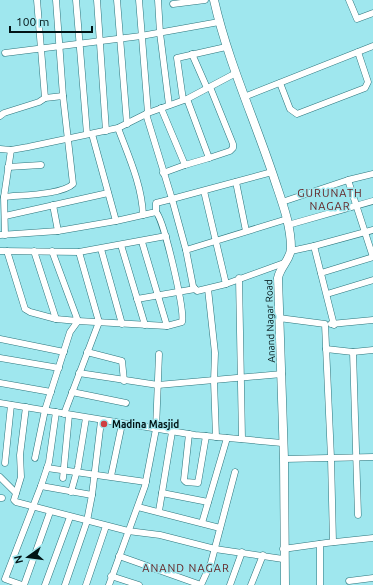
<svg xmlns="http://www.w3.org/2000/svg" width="373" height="585" font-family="Ubuntu,sans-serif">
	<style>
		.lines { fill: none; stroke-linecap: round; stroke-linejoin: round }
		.minor-casing { stroke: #2c757c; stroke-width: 7 }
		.tertiary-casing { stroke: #2c757c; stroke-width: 9 }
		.minor { stroke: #fff; stroke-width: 6 }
		.tertiary { stroke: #fff; stroke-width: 8 }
		.poi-dot { fill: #cf3f42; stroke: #9fe7ee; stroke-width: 1.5 }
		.labels { text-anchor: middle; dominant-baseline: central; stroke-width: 3; stroke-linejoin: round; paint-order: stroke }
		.street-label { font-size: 10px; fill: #001315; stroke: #9fe7ee }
		.poi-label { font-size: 10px; font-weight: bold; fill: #001315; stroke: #9fe7ee; text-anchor: start }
		.neighbourhood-label { font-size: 11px; letter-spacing: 1px; fill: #611c1d; stroke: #9fe7ee }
	</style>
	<rect width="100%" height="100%" fill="#9fe7ee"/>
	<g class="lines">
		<!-- minor casing -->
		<g class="minor-casing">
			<g id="minor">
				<path d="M37 0 45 98 63 96"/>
				<path d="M76 0 87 134"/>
				<path d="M97 0 106 131"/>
				<path d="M117 0 127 124"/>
				<path d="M139 0 148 113"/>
				<path d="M158 0 160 33 169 105"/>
				<path d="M349 0 357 19 373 13"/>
				<path d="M173 4 205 0"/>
				<path d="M5 53 141 36 219 22"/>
				<path d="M192 54 207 88"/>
				<path d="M280 83 290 109 297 114 365 88 368 82 358 52"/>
				<path d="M244 97 373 46"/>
				<path d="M187 99 209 158 230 151 233 148V144L210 87"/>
				<path d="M183 100 177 58 226 47"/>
				<path d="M161 108 185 165 209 158"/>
				<path d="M0 116 4 113 39 102 45 98"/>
				<path d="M118 128C128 155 142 185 143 215"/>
				<path d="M92 134 116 221 156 212V203L172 199 146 114"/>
				<path d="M0 149 11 150 28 147 118 128 148 113 187 99 236 73"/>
				<path d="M8 167 41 165"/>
				<path d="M272 172 172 199 186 250 193 286 197 291 226 284 284 263"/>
				<path d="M163 173 185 165"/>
				<path d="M348 180 373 257"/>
				<path d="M236 182 246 231"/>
				<path d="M204 191 226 284"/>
				<path d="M4 197C20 195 62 195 73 184L63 96 56 0"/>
				<path d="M282 202 348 180 373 174"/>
				<path d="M53 205 58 231"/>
				<path d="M5 216 108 193"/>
				<path d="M288 225 373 201"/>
				<path d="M0 235 58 231 116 221"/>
				<path d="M5 235 4 197 11 150"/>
				<path d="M142 242 167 326"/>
				<path d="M121 245 145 325"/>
				<path d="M314 246 373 230"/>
				<path d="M101 249 122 324"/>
				<path d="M186 250 287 219"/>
				<path d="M0 251 79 252 166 236"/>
				<path d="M7 251 25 309 30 312 56 319"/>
				<path d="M34 251 56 319 78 321 52 251"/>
				<path d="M291 251 314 246 334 325"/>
				<path d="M321 273 373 257"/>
				<path d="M239 278 242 439"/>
				<path d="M208 289 215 353 214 381 216 437"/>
				<path d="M327 294 373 280"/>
				<path d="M137 299 195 289"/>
				<path d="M279 318 325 324 331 458 333 542"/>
				<path d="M331 324 373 320"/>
				<path d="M0 339 64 352"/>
				<path d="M326 349 353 352 358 515"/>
				<path d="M87 352 122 361 124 381"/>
				<path d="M353 352 373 350"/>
				<path d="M0 358 59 368"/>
				<path d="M79 373 158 385 282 374"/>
				<path d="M0 383 51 392"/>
				<path d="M72 392 126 403"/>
				<path d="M0 403 195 435 282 443"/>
				<path d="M26 407 20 455 21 477 14 500 16 502 128 531 160 535 215 549 283 559"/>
				<path d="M56 412 49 462 41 486 92 495 101 421"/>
				<path d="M64 414 99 322 79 252"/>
				<path d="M189 434 184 480 186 482 198 483 206 436"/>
				<path d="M35 458 45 410 70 332 78 321 167 326 182 322C185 310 164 220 156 212"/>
				<path d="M284 459 373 457"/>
				<path d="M5 463 11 405"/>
				<path d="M47 468 146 482"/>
				<path d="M111 476 122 424"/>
				<path d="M0 477 16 493"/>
				<path d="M63 478 69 415"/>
				<path d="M71 492 78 467 86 418"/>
				<path d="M162 493 208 502"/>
				<path d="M0 498H2"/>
				<path d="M138 507 220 528"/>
				<path d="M159 511 172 432"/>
				<path d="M202 523 227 438"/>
				<path d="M283 549 326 543 373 538"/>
				<path d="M119 556 201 585"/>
				<path d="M111 576 139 585"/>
				<path d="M349 581 373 578"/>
				<path d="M22 585 5 579 41 486"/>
				<path d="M24 585 50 512"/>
				<path d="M45 585 70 517"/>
				<path d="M65 585 87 521 92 495"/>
				<path d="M86 585 106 526"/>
				<path d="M109 585 145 486 156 429 159 354"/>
				<path d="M201 585 211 563 235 472"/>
				<path d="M230 585 242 552"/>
				<path d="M251 585 263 555"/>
				<path d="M320 585V544"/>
			</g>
		</g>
		<!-- tertiary casing -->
		<g class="tertiary-casing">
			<path id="tertiary" d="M214 0C228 62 255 120 275 181 282 202 291 225 291 248 291 259 280 267 278 278L284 459 285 585"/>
		</g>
		<!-- minor -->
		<use href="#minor" class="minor"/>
		<!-- tertiary -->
		<use href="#tertiary" class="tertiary"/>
	</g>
	<!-- markers -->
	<circle class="poi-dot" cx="104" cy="424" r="4"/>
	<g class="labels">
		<!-- street labels -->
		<g class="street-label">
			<text transform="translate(270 321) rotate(-92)">Anand Nagar Road</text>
		</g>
		<!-- poi labels -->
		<g class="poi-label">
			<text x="112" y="424">Madina Masjid</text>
		</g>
		<!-- neighbourhood labels -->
		<g class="neighbourhood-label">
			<text x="330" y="193">GURUNATH<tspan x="330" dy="13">NAGAR</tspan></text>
			<text x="186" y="568">ANAND NAGAR</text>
		</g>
	</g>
	<!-- north arrow -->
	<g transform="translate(28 557) rotate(256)" stroke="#9fe7ee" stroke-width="3" paint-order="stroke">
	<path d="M0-3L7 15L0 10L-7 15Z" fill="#001315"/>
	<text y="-6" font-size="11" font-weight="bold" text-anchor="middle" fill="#001315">N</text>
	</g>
	<!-- scale -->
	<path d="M10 26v6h82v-6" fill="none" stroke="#001315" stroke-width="2"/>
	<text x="16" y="26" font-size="12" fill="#001315" stroke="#9fe7ee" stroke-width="3" paint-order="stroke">100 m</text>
</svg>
